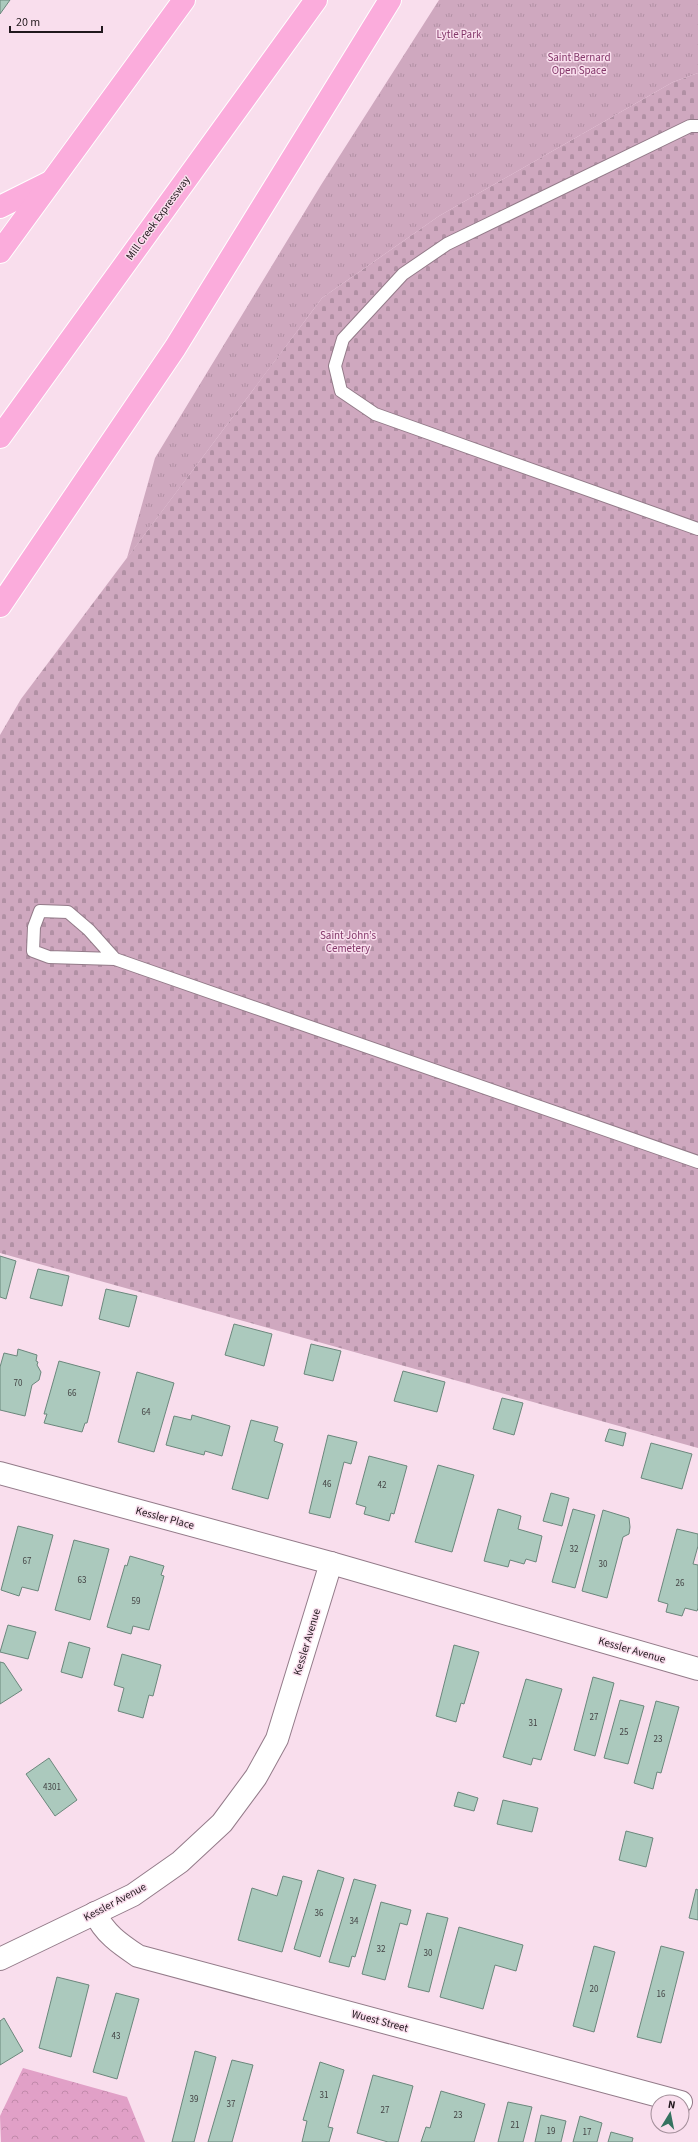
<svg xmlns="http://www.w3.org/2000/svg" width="698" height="2142" font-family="'Source Sans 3',sans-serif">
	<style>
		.forest { fill: url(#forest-crowns) }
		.cemetery { fill: url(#cemetery-stones) }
		.park { fill: url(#park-tufts) }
		.building { fill: #abc9bd; stroke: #6b877c }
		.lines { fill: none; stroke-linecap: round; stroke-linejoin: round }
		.service-casing { stroke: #937b89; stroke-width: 14 }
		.minor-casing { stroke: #937b89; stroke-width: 24 }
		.motorway-casing { stroke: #fff; stroke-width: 24 }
		.service { stroke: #fff; stroke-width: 12 }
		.minor { stroke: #fff; stroke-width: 22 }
		.motorway { stroke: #fbacdc; stroke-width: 22 }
		.labels { text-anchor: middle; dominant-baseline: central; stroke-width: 3; stroke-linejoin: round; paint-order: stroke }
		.number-label { font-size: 9px; fill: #444445 }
		.park-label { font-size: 11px; fill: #833769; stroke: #f9deed }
		.street-label { font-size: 11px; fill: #21181d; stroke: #f9deed }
	</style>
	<defs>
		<pattern id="forest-crowns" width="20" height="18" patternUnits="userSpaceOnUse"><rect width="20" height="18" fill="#e1a0c7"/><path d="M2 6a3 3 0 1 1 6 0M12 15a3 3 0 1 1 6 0" fill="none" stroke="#c189aa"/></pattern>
		<pattern id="cemetery-stones" width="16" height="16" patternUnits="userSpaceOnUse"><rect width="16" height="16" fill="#cfa8bf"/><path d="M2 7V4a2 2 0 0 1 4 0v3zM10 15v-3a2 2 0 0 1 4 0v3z" fill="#b190a4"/></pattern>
		<pattern id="park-tufts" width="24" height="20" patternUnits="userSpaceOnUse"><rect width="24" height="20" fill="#cfa8bf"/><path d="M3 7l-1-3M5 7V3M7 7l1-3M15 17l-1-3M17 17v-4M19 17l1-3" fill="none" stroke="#b190a4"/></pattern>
	</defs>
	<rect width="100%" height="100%" fill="#f9deed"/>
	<!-- forest -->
	<path class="forest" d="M23 2068 127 2097 145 2142H1L0 2116Z"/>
	<!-- cemetery -->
	<path class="cemetery" d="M698 73V1448L0 1253V735L21 699 322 298 439 216 673 82Z"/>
	<!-- park -->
	<path class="park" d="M439 0H698V73L673 82 439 216 322 298 127 558 155 458 321 185Z"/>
	<!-- building -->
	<g class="building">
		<path d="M0 0H10L0 14Z"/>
		<path d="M0 1256 16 1261 6 1299 0 1297Z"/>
		<path d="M38 1269 69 1276 62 1306 30 1298Z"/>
		<path d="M106 1289 137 1296 129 1327 99 1319Z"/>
		<path d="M234 1324 272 1334 264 1366 225 1355Z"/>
		<path d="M311 1344 341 1351 333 1381 304 1374Z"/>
		<path d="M18 1349 37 1355 36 1361 38 1362 37 1365 41 1372 39 1380 32 1385 25 1416 0 1410V1367L4 1353 17 1356Z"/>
		<path d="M59 1361 100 1372 87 1423H85L82 1432 44 1423 47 1414H44Z"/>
		<path d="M403 1371 445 1382 437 1412 394 1401Z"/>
		<path d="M137 1372 174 1383 154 1452 118 1442Z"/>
		<path d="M502 1398 523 1403 514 1435 493 1429Z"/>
		<path d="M192 1415 230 1426 222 1456 205 1451 204 1455 166 1445 174 1416 191 1420Z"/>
		<path d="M251 1420 278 1427 274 1441 283 1444 268 1499 232 1489Z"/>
		<path d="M609 1429 626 1433 623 1446 605 1441Z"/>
		<path d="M328 1435 357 1442 351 1464 344 1462 330 1518 309 1513Z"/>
		<path d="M651 1443 692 1454 682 1489 641 1478Z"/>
		<path d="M369 1456 407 1466 394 1514 391 1513 389 1521 364 1514 366 1507 356 1504Z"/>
		<path d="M438 1465 474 1475 452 1552 415 1542Z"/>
		<path d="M551 1493 569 1498 562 1526 543 1521Z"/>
		<path d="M498 1509 521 1516 518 1529 542 1536 536 1562 526 1559 524 1564 510 1560 508 1567 484 1561Z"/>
		<path d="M573 1509 595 1515 575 1588 552 1582Z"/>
		<path d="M603 1510 629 1518 630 1527 629 1534 623 1537 607 1598 582 1591Z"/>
		<path d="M18 1526 53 1535 38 1591 22 1587 19 1596 1 1590Z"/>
		<path d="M677 1529 698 1534V1546L693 1564 698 1565V1608L697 1611 685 1608 682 1616 666 1612 668 1604 658 1601Z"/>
		<path d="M74 1540 109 1549 90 1620 55 1610Z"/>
		<path d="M130 1556 164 1566 161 1575 164 1576 149 1630 133 1626 131 1634 107 1627 125 1565 127 1566Z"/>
		<path d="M8 1625 36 1632 28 1659 0 1652Z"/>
		<path d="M69 1642 90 1648 82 1678 61 1672Z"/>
		<path d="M454 1645 479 1652 464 1704 461 1703 456 1722 436 1716Z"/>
		<path d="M122 1654 161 1665 153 1696 149 1695 143 1718 118 1711 124 1688 114 1685Z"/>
		<path d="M0 1662 4 1663 22 1690 0 1704Z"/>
		<path d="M593 1677 614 1683 595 1756 574 1750Z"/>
		<path d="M526 1679 562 1689 541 1760 533 1758 531 1765 503 1757Z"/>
		<path d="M620 1700 644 1706 628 1764 604 1758Z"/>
		<path d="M656 1701 679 1707 661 1773 657 1772 653 1789 634 1783Z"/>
		<path d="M49 1758 77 1800 55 1816 26 1774Z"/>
		<path d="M458 1792 478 1798 474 1811 454 1806Z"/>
		<path d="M503 1800 538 1808 532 1832 497 1824Z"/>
		<path d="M626 1831 653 1838 646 1867 619 1860Z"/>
		<path d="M318 1870 344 1878 320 1957 294 1949Z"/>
		<path d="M283 1876 302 1881 282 1952 238 1940 252 1888 277 1896Z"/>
		<path d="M354 1879 376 1885 355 1957 352 1956 349 1967 329 1962Z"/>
		<path d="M696 1889 698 1890V1920L689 1918Z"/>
		<path d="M381 1902 411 1910 407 1925 400 1923 385 1980 362 1974Z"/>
		<path d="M427 1913 448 1918 429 1992 408 1987Z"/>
		<path d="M459 1927 523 1945 516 1971 495 1965 483 2009 440 1997Z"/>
		<path d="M594 1946 615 1952 594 2032 573 2026Z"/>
		<path d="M661 1946 684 1952 661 2043 637 2037Z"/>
		<path d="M57 1977 89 1985 71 2057 39 2048Z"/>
		<path d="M116 1993 139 1999 117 2079 93 2072Z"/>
		<path d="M4 2018 23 2051 0 2065V2021Z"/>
		<path d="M195 2051 216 2057 194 2142H172Z"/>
		<path d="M232 2060 253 2065 232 2142H208Z"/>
		<path d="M320 2062 344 2070 328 2127 333 2128 329 2142H302L307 2121 303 2120Z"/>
		<path d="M373 2075 413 2086 398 2142H388L357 2133Z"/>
		<path d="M441 2091 485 2104 474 2142H421L426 2127 430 2128Z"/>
		<path d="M508 2102 532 2107 523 2142H498Z"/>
		<path d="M541 2115 566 2121 561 2142H535Z"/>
		<path d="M580 2116 602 2123 597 2142H573Z"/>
		<path d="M611 2132 633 2138 632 2142H608Z"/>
	</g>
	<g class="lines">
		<!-- service casing -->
		<g class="service-casing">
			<g id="service">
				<path d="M698 126H690L447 244 403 274 343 339 335 366 341 391 375 414 698 529"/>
				<path d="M115 959 89 930 68 912 40 911 34 927 33 951 49 957 115 959 698 1162"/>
			</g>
		</g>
		<!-- minor casing -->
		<g class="minor-casing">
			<g id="minor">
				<path d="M0 1473 331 1563 698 1669"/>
				<path d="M95 1913C104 1933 120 1944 138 1956L681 2102"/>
				<path d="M0 1959 133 1895 180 1862 222 1823 256 1777 277 1739 331 1563"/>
			</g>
		</g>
		<!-- motorway casing -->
		<g class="motorway-casing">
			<g id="motorway">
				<path d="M0 207 50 182"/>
				<path d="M0 252 184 0"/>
				<path d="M0 437 316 0"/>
				<path d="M0 606 175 348 390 0"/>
			</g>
		</g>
		<!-- service -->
		<use href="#service" class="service"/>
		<!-- minor -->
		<use href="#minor" class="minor"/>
		<!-- motorway -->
		<use href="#motorway" class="motorway"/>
	</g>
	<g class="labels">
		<!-- number labels -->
		<g class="number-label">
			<text x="18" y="1383">70</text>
			<text x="72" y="1393">66</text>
			<text x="146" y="1412">64</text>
			<text x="327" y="1484">46</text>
			<text x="382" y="1485">42</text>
			<text x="574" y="1549">32</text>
			<text x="27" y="1561">67</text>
			<text x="603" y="1564">30</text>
			<text x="82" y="1580">63</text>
			<text x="680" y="1583">26</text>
			<text x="136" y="1601">59</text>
			<text x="594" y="1717">27</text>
			<text x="533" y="1723">31</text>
			<text x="624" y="1732">25</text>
			<text x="658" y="1739">23</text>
			<text x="52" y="1787">4301</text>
			<text x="319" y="1913">36</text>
			<text x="354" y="1921">34</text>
			<text x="381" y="1949">32</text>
			<text x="428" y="1953">30</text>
			<text x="594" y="1989">20</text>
			<text x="661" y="1994">16</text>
			<text x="116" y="2036">43</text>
			<text x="324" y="2095">31</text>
			<text x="194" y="2099">39</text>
			<text x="231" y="2104">37</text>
			<text x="385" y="2110">27</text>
			<text x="458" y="2115">23</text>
			<text x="515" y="2125">21</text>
			<text x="551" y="2131">19</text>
			<text x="587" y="2132">17</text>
		</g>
		<!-- park labels -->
		<g class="park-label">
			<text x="459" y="34">Lytle Park</text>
			<text x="579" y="57">Saint Bernard<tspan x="579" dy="13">Open Space</tspan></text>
			<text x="348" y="935">Saint John’s<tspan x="348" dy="13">Cemetery</tspan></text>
		</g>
		<!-- street labels -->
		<g class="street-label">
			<text transform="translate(158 218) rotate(-54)">Mill Creek Expressway</text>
			<text transform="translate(165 1518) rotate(15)">Kessler Place</text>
			<text transform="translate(307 1642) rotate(-73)">Kessler Avenue</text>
			<text transform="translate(632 1650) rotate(16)">Kessler Avenue</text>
			<text transform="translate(115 1902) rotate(-28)">Kessler Avenue</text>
			<text transform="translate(380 2021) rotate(15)">Wuest Street</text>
		</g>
	</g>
	<!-- north arrow -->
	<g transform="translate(670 2114) rotate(10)"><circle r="19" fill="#f9deed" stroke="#a38f9a"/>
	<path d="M0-3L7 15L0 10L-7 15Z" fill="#357360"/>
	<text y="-6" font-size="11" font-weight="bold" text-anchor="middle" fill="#21181d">N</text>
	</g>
	<!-- scale -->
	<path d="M10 26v6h92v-6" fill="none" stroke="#21181d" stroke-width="2"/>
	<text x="16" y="26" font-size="12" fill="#21181d" stroke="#f9deed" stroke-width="3" paint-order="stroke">20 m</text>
</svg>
